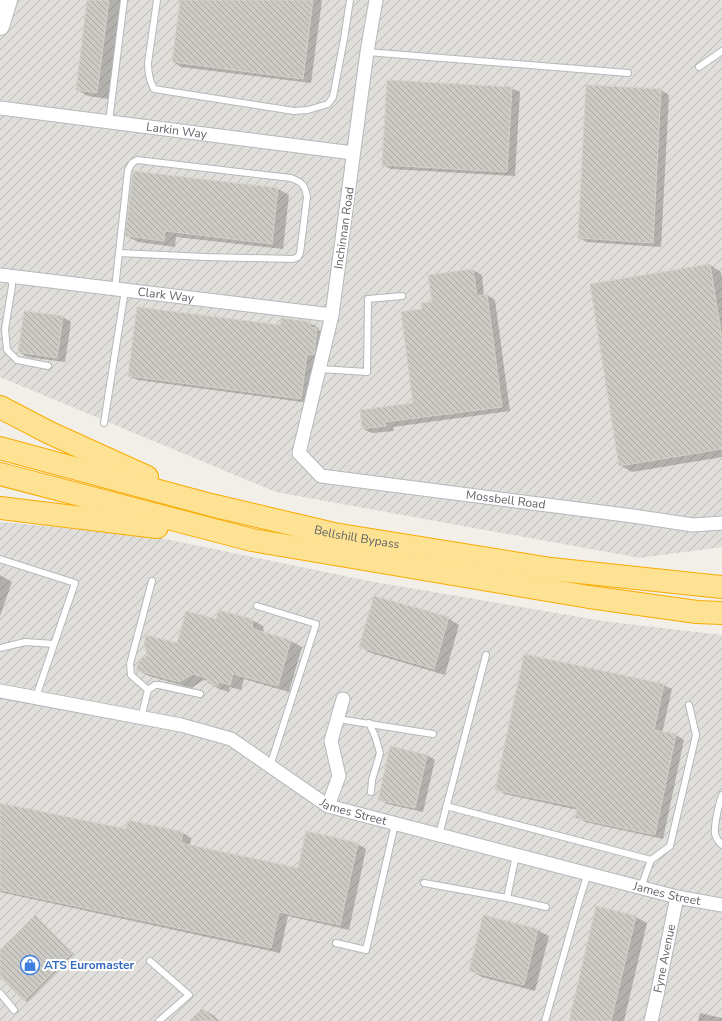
<svg xmlns="http://www.w3.org/2000/svg" width="722" height="1021" font-family="'Nunito Sans',sans-serif">
	<style>
		.industrial { fill: url(#industrial-furrows) }
		.shadow { fill: #0003 }
		.building { fill: url(#building-back-hatch); stroke: #d6d1c6 }
		.lines { fill: none; stroke-linecap: round; stroke-linejoin: round }
		.lane-casing { stroke: #b5b8bc; stroke-width: 8 }
		.street-casing { stroke: #b5b8bc; stroke-width: 15 }
		.secondary-casing { stroke: #b6babf; stroke-width: 20 }
		.highway-casing { stroke: #f9ab00; stroke-width: 24 }
		.lane { stroke: #fff; stroke-width: 6 }
		.street { stroke: #fff; stroke-width: 13 }
		.secondary { stroke: #fff; stroke-width: 18 }
		.highway { stroke: #fde293; stroke-width: 22 }
		.labels { text-anchor: middle; dominant-baseline: central; stroke-width: 4; stroke-linejoin: round; paint-order: stroke }
		.street-label { font-size: 12px; fill: #5f6368; stroke: #fff }
		.shop-label { font-size: 12px; font-weight: bold; fill: #366cbe; stroke: #fff; text-anchor: start }
	</style>
	<defs>
		<pattern id="industrial-furrows" width="10" height="10" patternUnits="userSpaceOnUse"><rect width="10" height="10" fill="#e0deda"/><path d="M-1 1l2-2M0 10L10 0M9 11l2-2" fill="none" stroke="#b9b8b5"/></pattern>
		<pattern id="building-back-hatch" width="6" height="6" patternUnits="userSpaceOnUse"><rect width="6" height="6" fill="#cccac5"/><path d="M-1 5l2 2M0 0l6 6M5-1l2 2" fill="none" stroke="#a9a8a4"/></pattern>
	</defs>
	<rect width="100%" height="100%" fill="#f1efe8"/>
	<!-- industrial -->
	<g class="industrial">
		<path d="M0 0H722V547L640 558 276 492 0 377Z"/>
		<path d="M0 522 146 535 369 581 603 621 722 635V1021H0Z"/>
	</g>
	<!-- shadow -->
	<g class="shadow">
		<path d="M88 0H121L108 99 88 96 77 90Z"/>
		<path d="M181 0H322L311 83 181 67 173 62Z"/>
		<path d="M587 86 661 90 669 95 661 247 587 242 579 238Z"/>
		<path d="M511 88 520 92 515 176 391 169 383 165Z"/>
		<path d="M278 189 289 195 283 249 176 237 175 247 138 242 126 236Z"/>
		<path d="M710 265 721 272 722 277V457L632 472 620 465Z"/>
		<path d="M473 270 482 275 484 296 487 295 495 300 510 411 393 427 394 431 372 433 363 429 414 404 423 310Z"/>
		<path d="M63 317 71 322 65 362 27 357 19 352Z"/>
		<path d="M310 323 319 328 318 330 325 334 322 359 315 358 309 403 138 380 129 376 281 326Z"/>
		<path d="M0 575 12 582 0 616Z"/>
		<path d="M448 618 459 625 445 675 371 653 360 647Z"/>
		<path d="M252 620 263 626 264 633 291 641 302 647 289 692 244 679 241 690 230 687 229 692 219 689 208 683V681L204 680 191 688 149 676 137 670 216 621Z"/>
		<path d="M663 685 672 689 662 733 676 735 684 740 663 839 585 822 577 817 578 810 505 794 496 789Z"/>
		<path d="M427 755 435 760 423 812 387 804 379 799Z"/>
		<path d="M0 804 126 831 183 833 191 838 190 846 298 870 358 844 366 849 349 930 288 916 280 953 0 892Z"/>
		<path d="M636 917 647 923 624 1021H570Z"/>
		<path d="M37 918 74 954 27 1002 0 976V952Z"/>
		<path d="M537 930 549 936 535 991 482 977 471 971Z"/>
		<path d="M202 1009 213 1015 219 1021H190Z"/>
		<path d="M700 1013 722 1018V1021H698Z"/>
	</g>
	<!-- building -->
	<g class="building">
		<path d="M87 0H109L97 93 76 90Z"/>
		<path d="M180 0H313L303 79 172 62Z"/>
		<path d="M387 80 512 87 507 172 382 165Z"/>
		<path d="M586 85 661 89 653 243 578 238Z"/>
		<path d="M133 171 278 188 272 244 165 231 164 241 125 236Z"/>
		<path d="M710 264 722 338V449L619 466 590 284Z"/>
		<path d="M473 269 477 296 487 294 502 407 385 422 386 426 362 429 360 410 413 403 401 312 422 309 421 303 432 302 428 275Z"/>
		<path d="M137 307 280 325 281 318 311 322 310 327 317 328 314 355 307 354 301 399 128 376Z"/>
		<path d="M24 311 63 316 57 358 18 352Z"/>
		<path d="M374 596 449 617 434 669 359 647Z"/>
		<path d="M218 610 252 619 253 629 291 640 278 686 233 674 230 685 219 682 217 686 207 683 208 679 193 674 179 682 136 670 140 659 148 655 144 645 146 635 177 643 186 611 216 619Z"/>
		<path d="M524 654 664 684 654 730 676 734 655 835 575 818 577 807 495 790Z"/>
		<path d="M390 746 427 755 415 808 378 800Z"/>
		<path d="M0 803 126 829 128 820 183 832 181 843 298 868 306 831 358 843 340 925 279 912 271 948 0 890Z"/>
		<path d="M596 906 636 916 611 1021H569Z"/>
		<path d="M35 915 72 953 24 1001 0 977V950Z"/>
		<path d="M483 915 538 929 524 985 469 971Z"/>
		<path d="M202 1008 216 1021H189Z"/>
	</g>
	<g class="lines">
		<!-- lane casing -->
		<g class="lane-casing">
			<g id="lane">
				<path d="M157 0 148 63C148 73 149 80 154 89L294 111 308 110 328 104 333 97 344 39 350 0"/>
				<path d="M367 52 628 73"/>
				<path d="M699 67 722 51"/>
				<path d="M109 122 124 0"/>
				<path d="M12 276V286L5 329 7 350 17 360 48 366"/>
				<path d="M115 289 128 170 132 163 137 160 291 178C302 182 305 185 307 197L300 253 298 257 293 259 206 257 119 253"/>
				<path d="M320 369 367 372 368 299 402 296"/>
				<path d="M104 423 125 290"/>
				<path d="M0 559 75 583 36 697"/>
				<path d="M257 606 316 624 270 766"/>
				<path d="M0 648 25 642 54 644"/>
				<path d="M148 690 131 675 130 664 152 581"/>
				<path d="M141 718 148 690 155 685H159L200 694"/>
				<path d="M338 719 433 734"/>
				<path d="M369 723 375 736 380 753 372 780 371 792"/>
				<path d="M722 795C719 804 714 824 715 834 716 838 719 842 722 845"/>
				<path d="M446 806 651 860"/>
				<path d="M439 835 486 655"/>
				<path d="M424 883 507 898 516 855"/>
				<path d="M641 887 651 860 670 846 696 735 689 705"/>
				<path d="M507 898 546 907"/>
				<path d="M336 943 366 950 395 824"/>
				<path d="M150 961 189 995 159 1021"/>
				<path d="M0 993 14 1010"/>
				<path d="M545 1021 580 898 588 873"/>
			</g>
		</g>
		<!-- street casing -->
		<g class="street-casing">
			<g id="street">
				<path id="s1" d="M376 0 367 52 332 315 299 453 321 476 633 516 693 525 722 523"/>
				<path id="s2" d="M0 108 353 153"/>
				<path id="s3" d="M0 275 332 315"/>
				<path id="s4" d="M0 691 181 725 231 739 328 806 677 897 722 905"/>
				<path d="M328 806 339 776 331 741 343 699"/>
				<path id="s5" d="M651 1021 657 995 677 897"/>
			</g>
		</g>
		<!-- secondary casing -->
		<g class="secondary-casing">
			<path id="secondary" d="M0 26 8 0"/>
		</g>
		<!-- highway casing -->
		<g class="highway-casing">
			<g id="highway">
				<path d="M0 407 50 433 147 477"/>
				<path id="s6" d="M0 448 211 505 334 534 551 569 722 587"/>
				<path d="M0 474 252 540 589 597 697 612 722 613"/>
				<path d="M0 508 157 527"/>
			</g>
		</g>
		<!-- lane -->
		<use href="#lane" class="lane"/>
		<!-- street -->
		<use href="#street" class="street"/>
		<!-- secondary -->
		<use href="#secondary" class="secondary"/>
		<!-- highway -->
		<use href="#highway" class="highway"/>
	</g>
	<!-- icons -->
	<defs>
		<g id="shop-ring" transform="scale(1)"><circle r="9.5" fill="#fff" stroke="#3f7fe0" stroke-width="1.5"/><path d="M-5-2.5h2.3a2.7 3.5 0 0 1 5.4 0H5L5.5 6h-11ZM-1.5-2.5h3a1.5 2.3 0 0 0-3 0Z" fill="#3f7fe0"/></g>
	</defs>
	<g fill-rule="evenodd">
		<use href="#shop-ring" x="30" y="965"/>
	</g>
	<g class="labels">
		<!-- street labels -->
		<g class="street-label">
			<text stroke="none"><textPath href="#s2" startOffset="178">Larkin Way</textPath></text>
			<text transform="translate(344 228) rotate(-82)">Inchinnan Road</text>
			<text stroke="none"><textPath href="#s3" startOffset="167">Clark Way</textPath></text>
			<text stroke="none"><textPath href="#s1" startOffset="678">Mossbell Road</textPath></text>
			<text stroke="none"><textPath href="#s6" startOffset="368">Bellshill Bypass</textPath></text>
			<text stroke="none"><textPath href="#s4" startOffset="380">James Street</textPath></text>
			<text stroke="none"><textPath href="#s4" startOffset="704">James Street</textPath></text>
			<text stroke="none"><textPath href="#s5" startOffset="64">Fyne Avenue</textPath></text>
		</g>
		<!-- shop labels -->
		<g class="shop-label">
			<text x="44" y="965">ATS Euromaster</text>
		</g>
	</g>
</svg>
